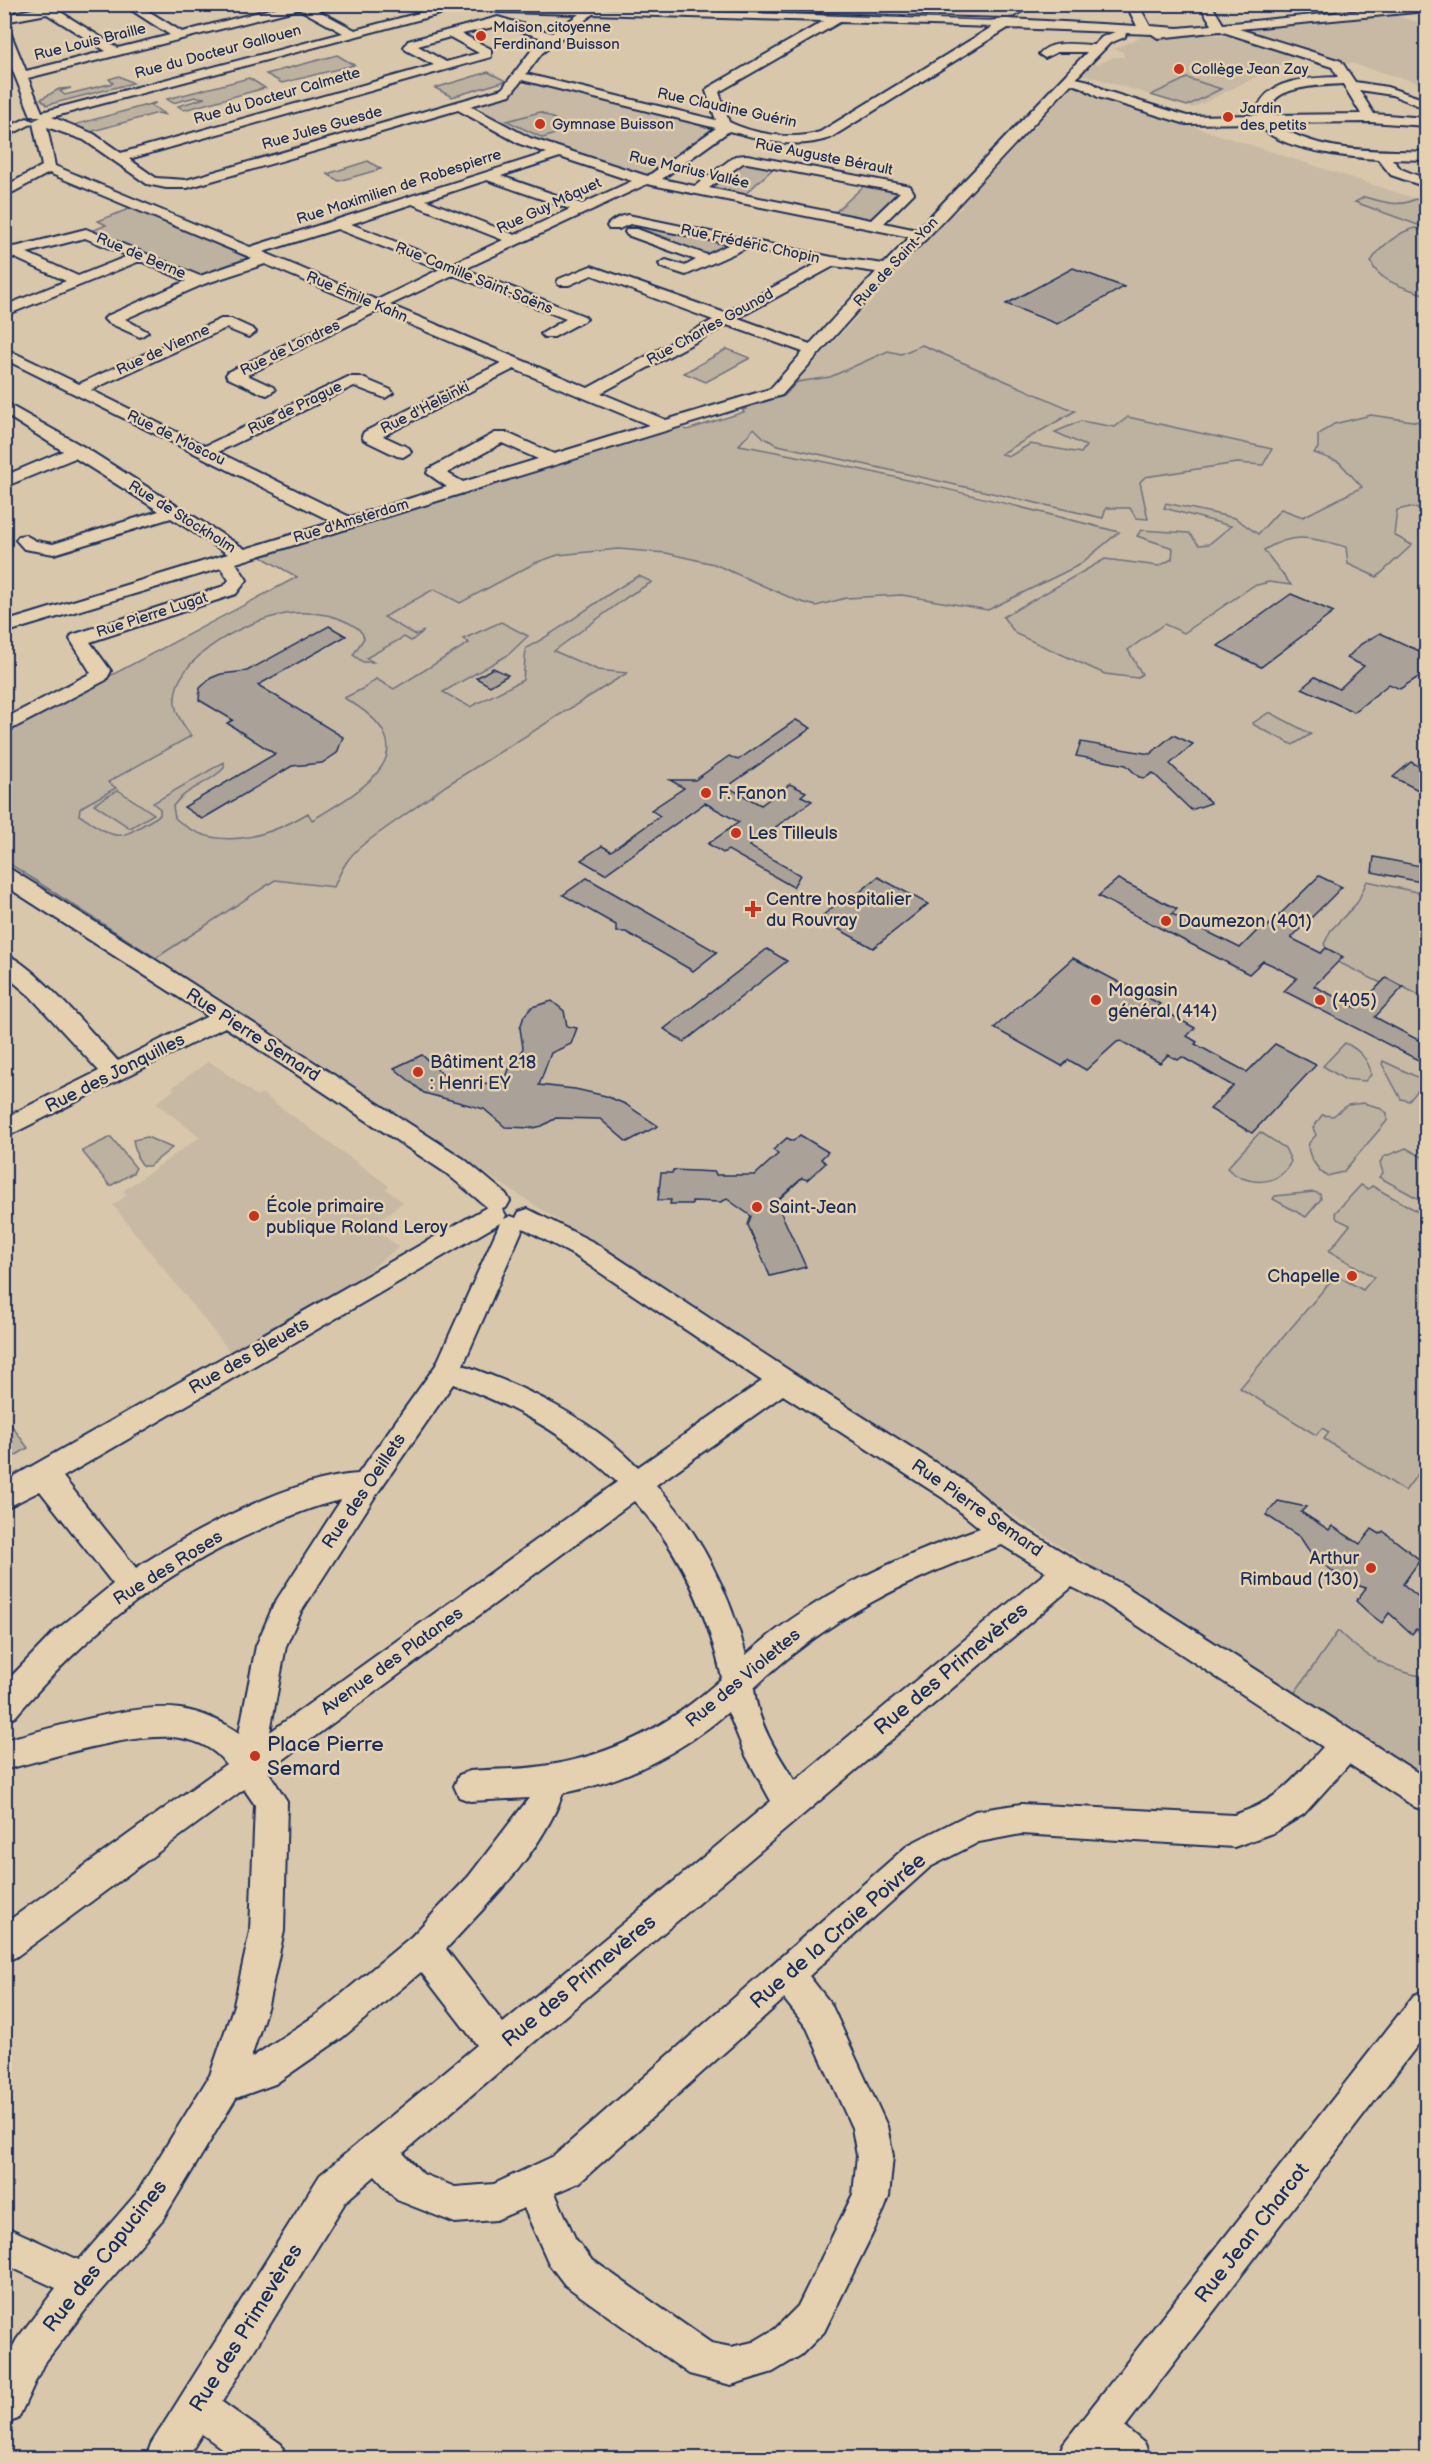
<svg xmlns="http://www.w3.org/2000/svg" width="1431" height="2463" font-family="'Balsamiq Sans',sans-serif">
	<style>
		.built { fill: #c7b9a4 }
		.green { fill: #bdb1a0; stroke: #6c707f; stroke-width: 1.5 }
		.building { fill: #aaa298; stroke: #1b2f5e; stroke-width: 1.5 }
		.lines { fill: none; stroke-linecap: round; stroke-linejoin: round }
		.minor-casing { stroke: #1b2f5e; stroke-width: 4 }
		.minor { fill: #e5d1b0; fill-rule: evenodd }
		.tram { stroke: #1b2f5e; stroke-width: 1.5 }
		.poi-dot { fill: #c8321e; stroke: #e5d1b0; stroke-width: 2 }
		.labels { text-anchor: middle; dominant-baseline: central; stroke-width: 5; stroke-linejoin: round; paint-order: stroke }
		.far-poi-label { font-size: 15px; fill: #1b2f5e; stroke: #e5d1b0; text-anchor: start }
		.far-street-label { font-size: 15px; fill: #1b2f5e; stroke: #e5d1b0 }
		.poi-label { font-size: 18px; fill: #1b2f5e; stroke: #e5d1b0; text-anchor: start }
		.street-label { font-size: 18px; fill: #1b2f5e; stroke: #e5d1b0 }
		.near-street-label { font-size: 21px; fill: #1b2f5e; stroke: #e5d1b0 }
		.near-poi-label { font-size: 21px; fill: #1b2f5e; stroke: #e5d1b0; text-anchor: start }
	</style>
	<rect width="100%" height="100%" fill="#d9c7ab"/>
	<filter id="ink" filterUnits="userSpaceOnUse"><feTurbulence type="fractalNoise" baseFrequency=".0167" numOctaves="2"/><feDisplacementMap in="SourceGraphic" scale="12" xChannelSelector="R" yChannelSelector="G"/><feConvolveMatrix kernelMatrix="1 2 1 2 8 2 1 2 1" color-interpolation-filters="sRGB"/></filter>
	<g filter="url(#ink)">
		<!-- built -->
		<g class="built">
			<path d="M1383 13 1426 24V85L1350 63 1344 66 1234 28Z"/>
			<path d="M1204 31 1218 36H1233L1301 55 1193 108 1082 74 1093 63 1098 64 1114 57H1124L1123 52 1114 49 1141 37Z"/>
			<path d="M540 83 719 128 652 176 640 174 528 138 484 114 479 104 512 94 519 86Z"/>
			<path d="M1072 87 1426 202V1780L933 1464 5 861 4 732 297 577 258 555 671 429 738 445 954 212 961 209 963 207 960 206Z"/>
			<path d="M209 1061 257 1096 261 1093 370 1172 389 1186 386 1189 403 1202 372 1227 399 1247 359 1278 231 1353 113 1205 127 1195 123 1191 200 1137 156 1103 174 1090 172 1088Z"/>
		</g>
		<!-- green -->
		<g class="green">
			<path d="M337 55 354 65 282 83 266 74Z"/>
			<path d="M488 72 506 81 452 97 435 88Z"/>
			<path d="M119 76 133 83 47 105 41 99 59 89 71 88 60 91 65 95 113 83 109 79Z"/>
			<path d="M249 78 265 88 184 110 178 106 205 98 195 97 173 103 167 99Z"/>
			<path d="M1187 78 1221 89 1187 106 1151 95Z"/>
			<path d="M154 103H156L151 105 166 115 158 113 93 131 94 134 70 126Z"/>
			<path d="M540 112 573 128 543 138 507 121Z"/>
			<path d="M741 160 776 166 742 197 704 189Z"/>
			<path d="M368 161 381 169 339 181 327 174Z"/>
			<path d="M867 183 902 190 872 222 833 214Z"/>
			<path d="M1364 197C1380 201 1400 208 1415 199L1426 202V228L1355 202Z"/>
			<path d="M131 208 253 260 198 278 90 232 106 225 98 221Z"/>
			<path d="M629 223 735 243 709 256 668 242 671 239 644 230 639 232 626 225Z"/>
			<path d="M1415 228 1426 231V295C1409 289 1378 282 1371 262 1378 248 1400 231 1415 228Z"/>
			<path d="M922 345 1075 411 1001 454 1010 456 1030 444 1081 453 1086 446 1055 432 1081 421 1115 427 1128 417 1272 449 1263 465 1237 463 1145 477 1140 482 1148 519 1136 518 1130 508H1106L1103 518 778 445 764 438 754 428 739 445C867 468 993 500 1119 532L1079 565 988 610 902 595 846 598 816 606 798 601 714 564 666 553 618 549 558 555 535 563 460 603 434 589 384 617 415 635 424 631 411 641 404 637 366 658 373 662H363L353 655 364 638C362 630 356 627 349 623 332 614 314 612 295 613 255 615 171 656 175 703 176 716 184 725 191 736L108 782 116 788 85 805 80 809 79 815C123 843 115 841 160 815V809L153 803 224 762V768C209 784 186 788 173 806L175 818C214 854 268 837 308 813L312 820C368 787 433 748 344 698L366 687 376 679 394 689 469 643 463 639 501 622 528 636 508 655 443 692 470 707 523 680 526 648C566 628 599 597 639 576L652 582 630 595 554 651 598 670 627 673 447 785 365 843C348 856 342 868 334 887L275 880 156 958 5 861 4 732 297 577 258 555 681 426 687 430 744 412 742 410 746 409 744 407 784 396 797 382 830 377 888 351 901 354Z"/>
			<path d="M727 349 750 358 706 382 684 373Z"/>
			<path d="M1371 415 1426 423V477L1424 479H1426V511L1410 507 1397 510 1394 535 1412 545 1377 577 1348 564 1346 547C1313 538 1294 531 1264 550L1291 585 1269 582 1253 586 1184 633 1164 624 1128 650 1142 674 1137 678 1105 674 1016 634 1003 617 1105 559 1159 566 1172 559 1173 548 1137 536 1141 530 1189 533 1199 545 1209 544 1231 526 1164 508 1166 503 1235 518 1258 534 1281 509 1303 517 1362 487 1339 462 1314 453 1318 448V435L1334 424Z"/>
			<path d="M1268 713H1271L1311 734 1293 745 1254 725 1253 723Z"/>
			<path d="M118 790 154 814 130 828 94 804Z"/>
			<path d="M1367 881 1426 894V999L1386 978 1381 983 1338 962 1343 957 1326 948 1324 944 1331 930 1357 903Z"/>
			<path d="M1345 1043C1358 1049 1370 1060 1371 1075L1365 1081 1344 1079 1323 1066Z"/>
			<path d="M1383 1061 1426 1081 1409 1101 1401 1099 1382 1064Z"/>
			<path d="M1363 1103 1378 1107 1387 1113V1121L1343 1172 1327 1176C1319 1172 1305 1153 1309 1143 1310 1142 1315 1136 1316 1135L1313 1128 1322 1115 1333 1116 1348 1105Z"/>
			<path d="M1260 1132 1285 1148 1291 1161C1280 1188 1244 1186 1227 1168Z"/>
			<path d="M111 1137 136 1168 133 1173 110 1186 82 1151Z"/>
			<path d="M147 1137 172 1148 149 1166H143L137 1157 133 1140Z"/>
			<path d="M1406 1148 1426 1159V1203L1379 1177 1383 1173 1380 1163 1383 1157Z"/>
			<path d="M1361 1185 1368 1189 1372 1186 1426 1216V1463L1405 1491 1324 1439 1329 1432 1322 1428 1316 1435 1240 1388 1336 1275 1363 1290 1374 1277 1329 1251 1350 1225 1337 1219 1335 1213Z"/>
			<path d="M1314 1192 1320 1194 1321 1199 1306 1217 1273 1199 1275 1196Z"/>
			<path d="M4 1415 28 1448 5 1462H4Z"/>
			<path d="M1338 1631C1360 1653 1395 1675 1426 1676V1780L1293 1695Z"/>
		</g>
		<!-- building -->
		<g class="building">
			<path d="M1073 268 1124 287 1057 324 1006 304Z"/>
			<path d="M1291 594 1334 612 1261 667 1218 646Z"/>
			<path d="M329 626 346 636 258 685 343 737 337 753 322 763 292 766 202 819 184 807 275 754 227 723 233 720 199 700 200 688 211 678 221 674 247 671Z"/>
			<path d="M1380 633 1426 654V672L1400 689 1389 684 1354 712 1302 688 1315 677 1339 689 1364 666 1347 658 1361 644Z"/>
			<path d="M493 668 508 675 490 686 476 678Z"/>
			<path d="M796 720 811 728 727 787 761 805 790 784 806 792 801 796 812 801 749 846 800 875 793 887 728 850 723 853 708 844 739 822 705 803 605 874 581 860 602 846 611 851 660 816 651 810 684 788 670 780H695L729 756 738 760Z"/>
			<path d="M1173 735 1193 744 1170 764 1211 803 1191 810 1153 773 1145 778 1139 777 1126 765 1076 756 1081 742 1150 754Z"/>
			<path d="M1411 762 1426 770V794L1393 777Z"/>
			<path d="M1374 857 1426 867V883L1372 872Z"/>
			<path d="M1319 876 1342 887 1291 938 1321 953 1326 948 1343 957 1314 986 1357 1008 1386 978 1403 987 1375 1017 1418 1040 1426 1032V1064L1284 991 1297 978 1272 965 1263 961 1249 974 1098 896 1118 879 1177 909 1172 914 1240 948 1260 928 1264 930Z"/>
			<path d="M878 877 928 904 873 948 833 926 835 923 822 916 850 893 855 896Z"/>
			<path d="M587 878 629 902 717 952 693 971 626 932H616V925L563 895Z"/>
			<path d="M767 949 787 961 684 1042 664 1029Z"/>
			<path d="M1073 958 1160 1004 1157 1007 1195 1028 1187 1036 1197 1042 1195 1044 1247 1072 1275 1044 1316 1065 1252 1133 1210 1109 1233 1086 1182 1057 1178 1060 1168 1055 1160 1063 1121 1041 1117 1042 1086 1070 1069 1060 1062 1066 994 1028Z"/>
			<path d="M552 1001 564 1011 567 1026 577 1028 571 1044 551 1053 539 1085 575 1089 606 1096 625 1104 658 1126 627 1142 600 1119 556 1118 542 1126 533 1128 505 1127 484 1109 424 1093 394 1068 422 1055 453 1084 504 1083 512 1061 518 1062 523 1048 520 1028 524 1016 532 1007Z"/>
			<path d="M800 1135 828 1152 821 1159 826 1163 807 1180 802 1178 776 1202 806 1267 770 1276 748 1225 751 1216 727 1199 721 1202 692 1201V1204H670L671 1200H658L661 1173H672L673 1170 715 1172 716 1175H755L778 1154 773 1150 787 1138 793 1141Z"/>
			<path d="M1278 1501 1306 1507 1301 1512 1329 1530 1332 1526 1360 1544 1372 1529 1380 1534 1383 1531 1420 1560 1403 1584 1426 1603V1635L1416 1629 1412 1634 1389 1613 1382 1623 1369 1613 1356 1601 1366 1588 1331 1577 1334 1572 1314 1558 1300 1537 1266 1515Z"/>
		</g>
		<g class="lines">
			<!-- minor casing -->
			<g class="minor-casing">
				<g id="minor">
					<path d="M56 4H71L70 8 59 11 118 48 170 35 122 4H137L182 32 290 4H312L310 6 355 30 453 4 1007 19 1137 26 1126 4H1138L1150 26 1178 28 1212 25 1199 4H1211L1223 24 1426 4V11L1239 29 1341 61 1355 82 1387 87 1426 100V106L1422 107 1392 95 1359 90 1374 114 1426 118V126L1370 122 1273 123C1323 155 1370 149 1426 152V160L1392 159 1401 169 1426 179V187L1391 175 1378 159C1352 158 1270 149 1260 123L1186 124 1098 97 1081 87 1071 84 927 238 892 272 782 395 236 563 247 580 236 594 90 642 111 671 106 680 4 733V719L91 673 70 639 72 635 224 586 229 580 221 568 4 633V622L228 554 171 518 54 554 24 549 16 540 19 536 25 535 36 541 53 544 159 511 75 458 4 487V476L63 451 4 414V402L84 447 245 549 333 522 4 359V348L79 384 221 319H231L253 329 256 332 248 337 226 328 91 390 205 446 348 377H360L391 390 393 393 385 398 354 386 218 452 350 517 447 487 427 473 429 469 495 433H507L554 454 649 425 514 369 383 436 409 448 411 452 403 457 397 456 364 440 362 436 364 432 501 363 378 311 247 375 273 387 275 390 267 395 261 393 228 378 226 375 228 372 365 306 265 264 204 284 125 319 148 332 140 337 107 322 104 319 107 316 186 281 140 261 4 316V306L66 281 4 253V245L15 247 86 229 200 276 252 258 49 173 4 197V187L42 166 33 123 4 138V129L27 118 33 121 41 117 31 116 30 113 4 49V29L10 32 26 71 106 51 47 14 4 22V15ZM474 5 498 12 579 14 552 33 498 17 408 41 404 47 406 50 434 65 121 153 94 134 52 117ZM299 9 343 33 42 112 28 78ZM593 14 824 21 708 88 706 91 716 120 526 74 542 53ZM840 22 992 27 820 132C794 141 753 134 729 122L719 92ZM502 25 545 39 534 47 502 89 186 180 156 178 129 159 491 57V49L462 34ZM1008 28 1115 32 1102 37 1094 45C1076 45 1052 39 1039 54L1045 58 1057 52H1087L917 230 884 223 914 193 910 186 905 185 747 155 735 156 695 186 662 179 729 131C764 140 794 150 830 138ZM1220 31 1332 67 1338 77C1311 78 1270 78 1258 107L1260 115 1187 116 1106 91 1089 81 1076 78 1110 43 1125 37 1126 33 1152 34 1158 38ZM450 37 479 53 446 62 418 46ZM522 80 716 128 648 176 644 175 530 138 470 106 510 95ZM1343 84 1361 114 1273 115C1262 86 1325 85 1343 84ZM458 110 520 144 547 153 250 247 55 166 47 127 84 140 147 184 166 188H187ZM560 157 632 181 582 204 501 176ZM743 163H747L900 192 871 220 709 188ZM487 180 570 209 515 235 426 200ZM647 184 910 237 884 264 832 257 628 215C621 216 611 220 607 226L609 229H619L630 224 730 244 707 255 637 229H627L625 232 627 235 696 260 685 266 666 260 659 264 661 267 686 275 746 248 818 263 725 313 591 266 559 279 557 282 559 285H569L592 275 713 320 588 388 390 305 453 275 566 319 541 334 544 337H554L587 319 584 316 465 269ZM412 204 503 240 452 264 351 224ZM337 229 440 269 377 300 263 252ZM85 238 128 256 78 276 27 253ZM834 266 876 272 810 344 738 318ZM727 325 803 352 770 389 666 420 601 393ZM502 443 538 459 463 482 447 473Z"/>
					<path d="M4 868 12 870 143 952 464 1159 506 1194 510 1201 506 1208 502 1209 506 1215 504 1219 511 1216 516 1218 519 1212 528 1209 595 1243 793 1373 963 1480 1015 1523 1079 1562 1122 1584 1426 1778V1811L1415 1807 1349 1764 1304 1814 1275 1832 1234 1847 1021 1834 979 1842 930 1867 809 1976 831 2004 887 2126 893 2156 889 2197 884 2210 824 2332 801 2355 773 2372 731 2385 689 2374 565 2285 549 2264 524 2208 496 2220 455 2223 397 2200 375 2176 346 2201 222 2402 281 2444 286 2458H235L202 2434 187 2458H146L151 2444 320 2175 477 2045 421 1972 343 2037 275 2084 236 2098 163 2219 97 2295 43 2365 18 2419 4 2424V2363L17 2339 56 2288 4 2264V2226L79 2260 137 2193 210 2075 234 2005 250 1931 255 1805 244 1789 16 1957 4 1962V1924L226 1764C215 1749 199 1741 180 1738 135 1731 51 1758 4 1770V1740C51 1729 135 1702 180 1709 201 1712 222 1721 239 1733L256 1646 274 1604 341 1500C312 1506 286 1518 259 1530 158 1575 86 1634 15 1717L4 1721V1684L54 1632 113 1584 40 1491 4 1509V1482L487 1207 446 1173 225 1027 4 1138V1118L99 1071 30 996 4 974V954C32 961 95 1037 118 1061L208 1016 4 885ZM500 1223 436 1365 358 1474C290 1478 193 1531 136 1568L63 1477ZM523 1228 577 1257 762 1381 638 1467C589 1417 528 1388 463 1365ZM453 1384C515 1406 569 1436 617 1482L270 1732 286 1646 301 1612 376 1495ZM783 1395 943 1498 980 1528C896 1558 813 1595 746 1655 730 1593 700 1532 656 1485ZM634 1501C681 1551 707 1612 722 1678 671 1725 613 1756 543 1766 519 1770 494 1769 470 1771L459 1775 454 1786 459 1797 470 1801 529 1798 469 1876 412 1936 319 2013 251 2058 268 2005 284 1931 287 1801 268 1771ZM1002 1545 1046 1572 795 1781C776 1752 757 1722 754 1688 826 1619 909 1578 1002 1545ZM1072 1587 1102 1602 1323 1747C1293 1780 1278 1801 1234 1815L1021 1804 975 1811 908 1845 554 2156 494 2184 455 2187 423 2174 403 2153ZM728 1712 745 1754 771 1801 503 2023 446 1949C489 1902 541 1854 563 1793 624 1782 682 1752 728 1712ZM784 1999 807 2028 852 2128 857 2156 853 2194 798 2306 775 2329 753 2342 731 2347 711 2343 591 2259 575 2238 555 2193 580 2182Z"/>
					<path d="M1426 1990V2034L1125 2427 1145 2444 1150 2458H1058L1063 2444 1414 1995Z"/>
				</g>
			</g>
			<!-- minor -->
			<use href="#minor" class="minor"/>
			<!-- tram -->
			<path class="tram" d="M491 4 990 20 1014 17 1027 10 1028 4"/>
		</g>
	</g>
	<!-- markers -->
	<g class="poi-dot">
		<circle cx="481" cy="36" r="6"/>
		<circle cx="1179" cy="69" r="6"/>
		<circle cx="1228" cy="117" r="6"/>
		<circle cx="540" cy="124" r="6"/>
		<circle cx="706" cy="793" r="6"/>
		<circle cx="736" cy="833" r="6"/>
		<path d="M750 900h6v6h6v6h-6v6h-6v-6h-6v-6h6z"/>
		<circle cx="1166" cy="921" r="6"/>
		<circle cx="1096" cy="1000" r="6"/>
		<circle cx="1320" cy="1000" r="6"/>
		<circle cx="418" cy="1072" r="6"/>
		<circle cx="757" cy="1207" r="6"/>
		<circle cx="254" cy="1216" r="6"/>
		<circle cx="1352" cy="1276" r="6"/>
		<circle cx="1371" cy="1568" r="6"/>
		<circle cx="255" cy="1756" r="6"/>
	</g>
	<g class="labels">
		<!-- far-poi labels -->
		<g class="far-poi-label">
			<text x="493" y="27">Maison citoyenne<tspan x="493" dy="17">Ferdinand Buisson</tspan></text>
			<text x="1191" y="69">Collège Jean Zay</text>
			<text x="1240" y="108">Jardin<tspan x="1240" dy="17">des petits</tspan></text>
			<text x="552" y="124">Gymnase Buisson</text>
		</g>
		<!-- far-street labels -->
		<g class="far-street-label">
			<text transform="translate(90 42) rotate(-14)">Rue Louis Braille</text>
			<text transform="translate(218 52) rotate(-15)">Rue du Docteur Gallouen</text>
			<text transform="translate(277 96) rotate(-16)">Rue du Docteur Calmette</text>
			<text transform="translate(727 108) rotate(12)">Rue Claudine Guérin</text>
			<text transform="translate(322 128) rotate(-16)">Rue Jules Guesde</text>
			<text transform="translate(824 157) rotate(11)">Rue Auguste Bérault</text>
			<text transform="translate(689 170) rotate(13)">Rue Marius Vallée</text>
			<text transform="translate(399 187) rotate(-18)">Rue Maximilien de Robespierre</text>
			<text transform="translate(549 206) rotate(-25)">Rue Guy Môquet</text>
			<text transform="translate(750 244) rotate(12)">Rue Frédéric Chopin</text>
			<text transform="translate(141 256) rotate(23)">Rue de Berne</text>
			<text transform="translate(896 262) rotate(-47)">Rue de Saint-Yon</text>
			<text transform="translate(474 278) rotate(22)">Rue Camille Saint-Saëns</text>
			<text transform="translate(357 297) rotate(23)">Rue Émile Kahn</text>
			<text transform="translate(710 327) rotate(-29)">Rue Charles Gounod</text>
			<text transform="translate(290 348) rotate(-26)">Rue de Londres</text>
			<text transform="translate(163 350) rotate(-25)">Rue de Vienne</text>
			<text transform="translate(295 408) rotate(-26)">Rue de Prague</text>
			<text transform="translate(425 408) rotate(-27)">Rue d'Helsinki</text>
			<text transform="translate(176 438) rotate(26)">Rue de Moscou</text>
			<text transform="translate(182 517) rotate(32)">Rue de Stockholm</text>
			<text transform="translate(351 521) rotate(-17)">Rue d'Amsterdam</text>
			<text transform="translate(152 615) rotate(-18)">Rue Pierre Lugat</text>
		</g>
		<!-- poi labels -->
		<g class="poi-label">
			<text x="718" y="793">F. Fanon</text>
			<text x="748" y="833">Les Tilleuls</text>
			<text x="766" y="899">Centre hospitalier<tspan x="766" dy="21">du Rouvray</tspan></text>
			<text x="1178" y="921">Daumezon (401)</text>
			<text x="1108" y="990">Magasin<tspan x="1108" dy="21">général (414)</tspan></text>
			<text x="1332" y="1000">(405)</text>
			<text x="430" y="1062">Bâtiment 218<tspan x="430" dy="21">: Henri EY</tspan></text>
			<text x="266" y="1206">École primaire<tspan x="266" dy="21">publique Roland Leroy</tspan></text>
			<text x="769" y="1207">Saint-Jean</text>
			<text x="1340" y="1276" text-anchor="end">Chapelle</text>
			<text x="1359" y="1558" text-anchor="end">Arthur<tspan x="1359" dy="21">Rimbaud (130)</tspan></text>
		</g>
		<!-- street labels -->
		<g class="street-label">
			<text transform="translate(253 1035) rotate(33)">Rue Pierre Semard</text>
			<text transform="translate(115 1073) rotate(-27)">Rue des Jonquilles</text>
			<text transform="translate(249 1356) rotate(-30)">Rue des Bleuets</text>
			<text transform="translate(364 1491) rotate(-56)">Rue des Oeillets</text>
			<text transform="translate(977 1508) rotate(35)">Rue Pierre Semard</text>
			<text transform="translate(168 1568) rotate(-32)">Rue des Roses</text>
			<text transform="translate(392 1661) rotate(-36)">Avenue des Platanes</text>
			<text transform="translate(743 1678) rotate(-40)">Rue des Violettes</text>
		</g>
		<!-- near-street labels -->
		<g class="near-street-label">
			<text transform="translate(951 1669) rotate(-40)">Rue des Primevères</text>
			<text transform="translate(838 1931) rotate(-41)">Rue de la Craie Poivrée</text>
			<text transform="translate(579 1981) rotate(-40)">Rue des Primevères</text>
			<text transform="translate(1252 2233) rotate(-52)">Rue Jean Charcot</text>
			<text transform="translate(105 2256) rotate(-52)">Rue des Capucines</text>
			<text transform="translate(246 2328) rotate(-58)">Rue des Primevères</text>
		</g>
		<!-- near-poi labels -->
		<g class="near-poi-label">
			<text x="267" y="1744">Place Pierre<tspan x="267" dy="24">Semard</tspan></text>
		</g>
	</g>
	<!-- margin -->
	<rect width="1431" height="2463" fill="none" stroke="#e5d1b0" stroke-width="24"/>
	<rect x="12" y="12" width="1407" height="2439" fill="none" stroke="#1b2f5e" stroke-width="2" filter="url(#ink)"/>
</svg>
